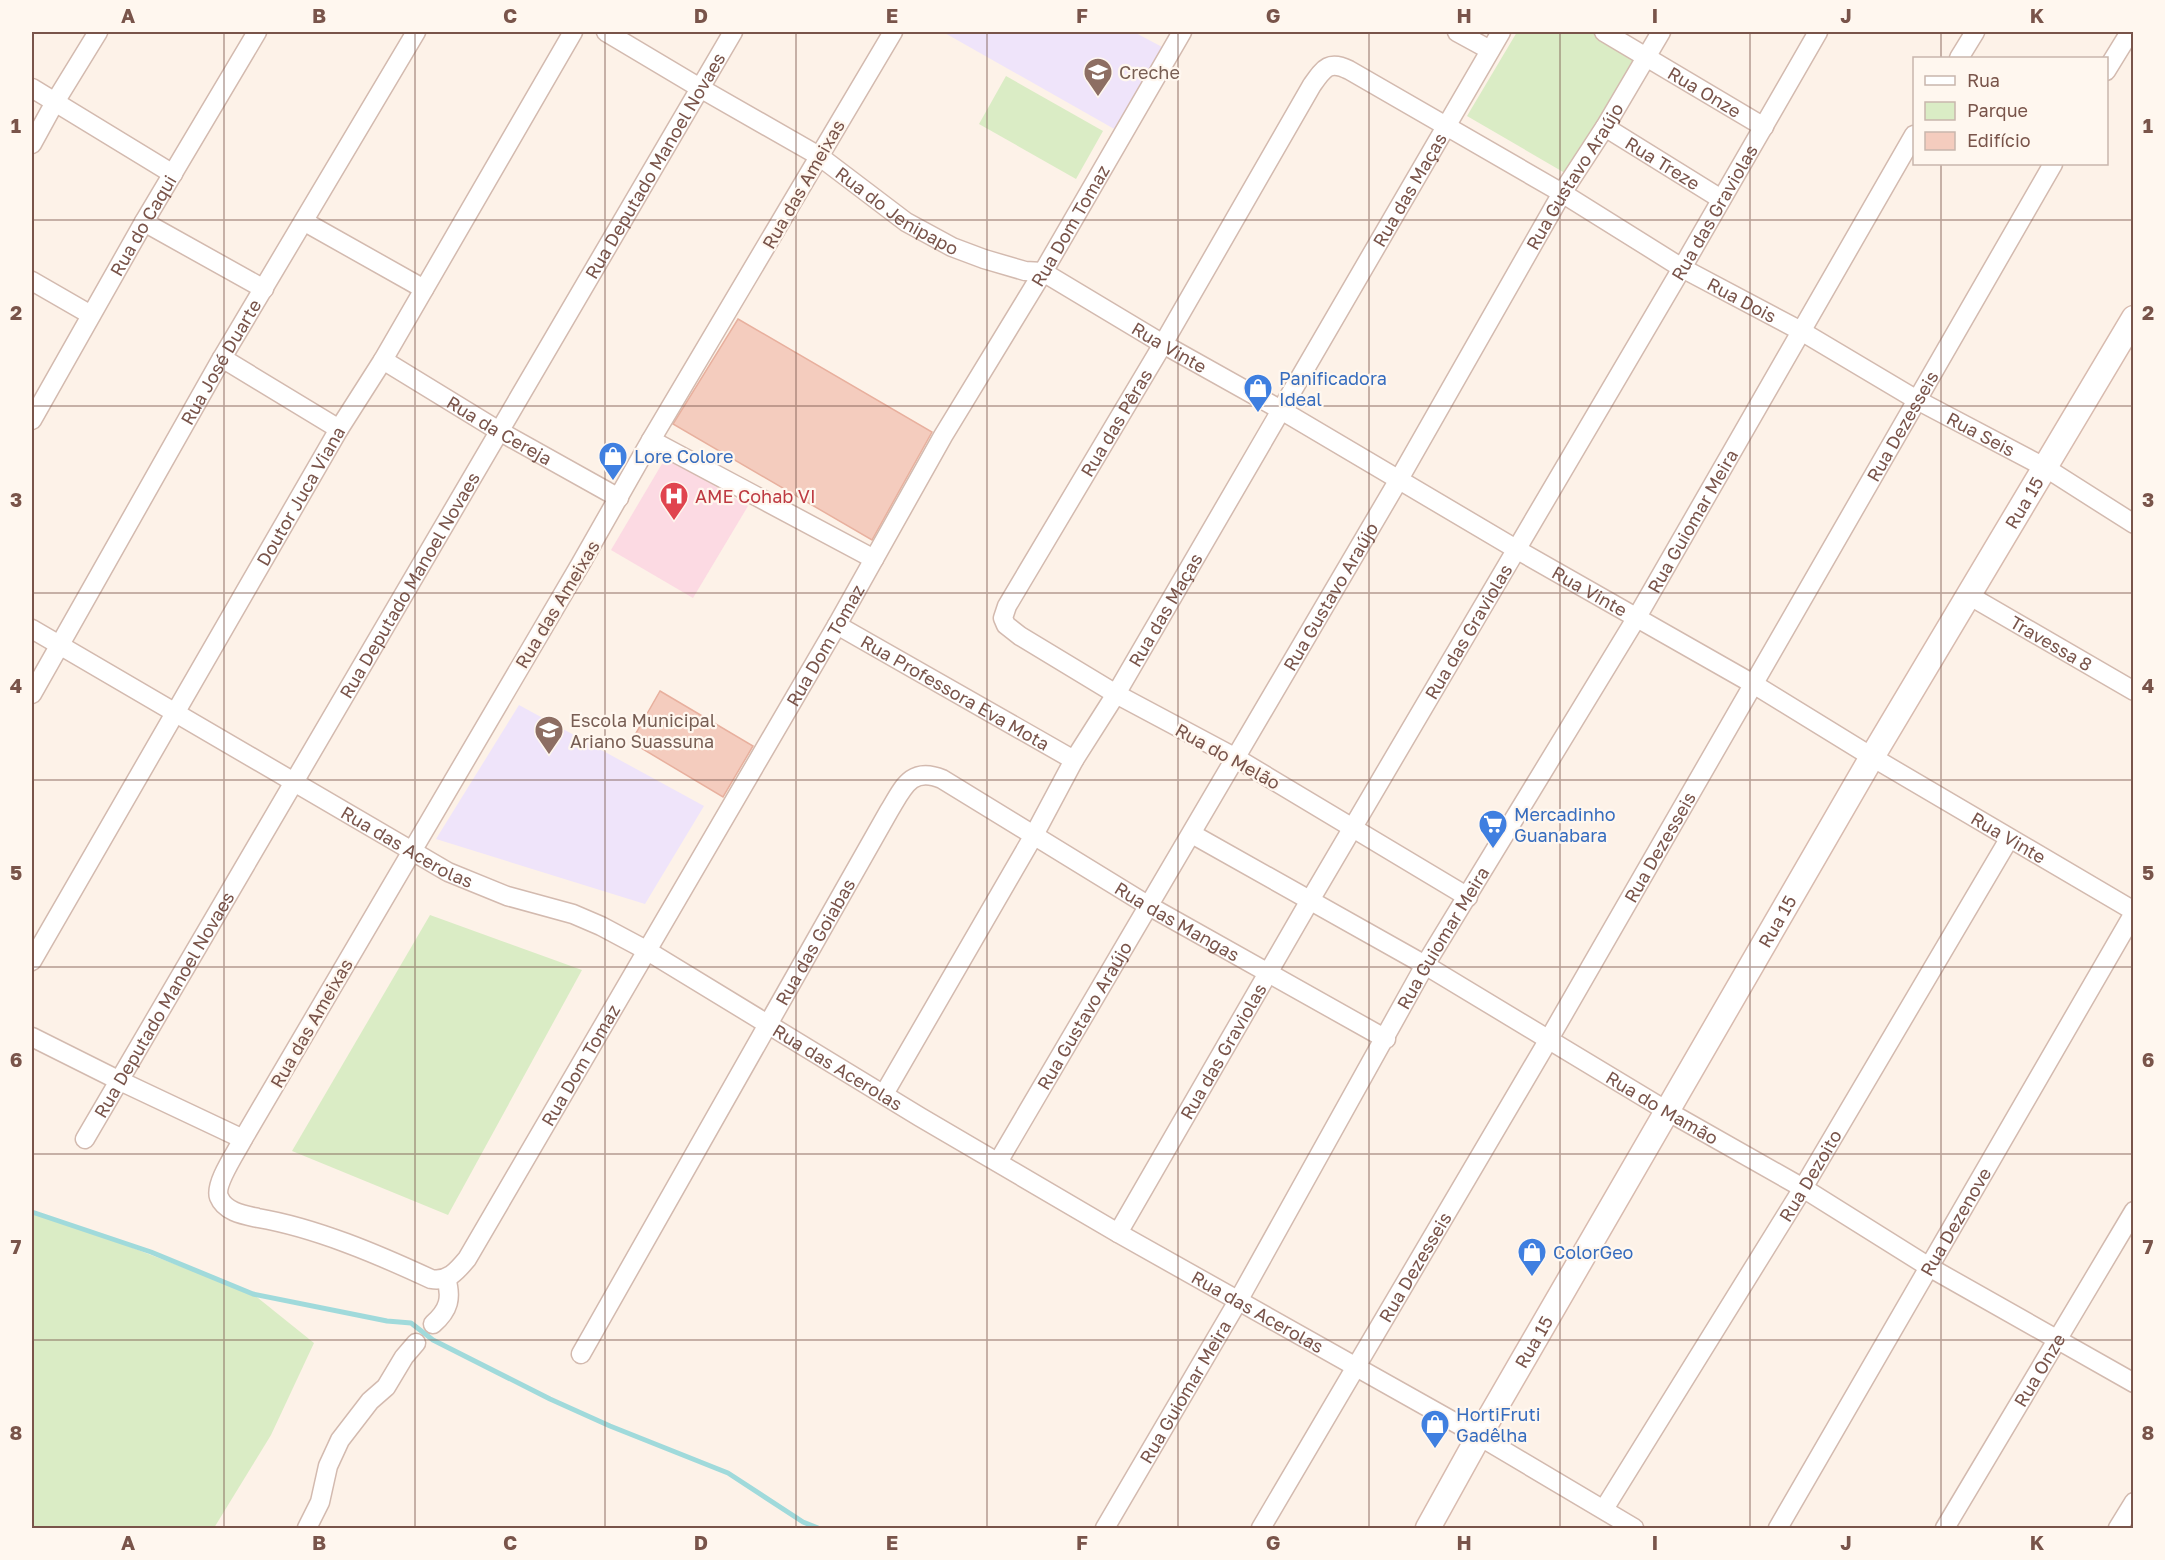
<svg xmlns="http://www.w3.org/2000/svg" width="2165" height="1560" font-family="'Golos Text',sans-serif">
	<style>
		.education { fill: #efe4fa }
		.medical { fill: #fcdae3 }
		.green { fill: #daecc5 }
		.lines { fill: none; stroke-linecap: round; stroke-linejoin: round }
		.stream { stroke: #a0dadb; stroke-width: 5 }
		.building { fill: #f4ccbe; stroke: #e8b09e; stroke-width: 1.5 }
		.street-casing { stroke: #d3baaf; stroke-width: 21 }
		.secondary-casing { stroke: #d8bbaf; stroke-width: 27 }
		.street { stroke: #fff; stroke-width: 18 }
		.secondary { stroke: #fff; stroke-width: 24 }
		.grid { fill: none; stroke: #79544a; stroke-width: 1.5; stroke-opacity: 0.55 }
		.labels { text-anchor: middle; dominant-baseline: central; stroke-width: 4.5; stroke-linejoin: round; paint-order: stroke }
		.education-label { font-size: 18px; fill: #785e54; stroke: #fff7ef; text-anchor: start }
		.street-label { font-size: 18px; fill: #79544a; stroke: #fff7ef }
		.shop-label { font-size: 18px; fill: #366cbe; stroke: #fff7ef; text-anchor: start }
		.health-label { font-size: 18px; fill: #be3a42; stroke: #fff7ef; text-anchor: start }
		.neatline { fill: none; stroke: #79544a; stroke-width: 2 }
		.grid-label { font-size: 20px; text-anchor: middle; font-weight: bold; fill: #79544a }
	</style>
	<rect width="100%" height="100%" fill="#fdf2e8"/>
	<!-- education -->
	<g class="education">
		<path d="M943 32H1134L1164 48 1116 130Z"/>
		<path d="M519 705 704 806 645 904 436 839Z"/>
	</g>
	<!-- medical -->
	<path class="medical" d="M666 457 748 506 693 598 611 550Z"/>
	<!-- green -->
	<g class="green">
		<path d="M1517 32H1593L1639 58 1570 176 1467 116Z"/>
		<path d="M1006 76 1103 131 1076 179 979 124Z"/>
		<path d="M430 915 582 970 448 1215 292 1151Z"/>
		<path d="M32 1212 91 1232 253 1294 314 1343 271 1435 214 1528H32Z"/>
	</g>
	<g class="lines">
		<!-- stream -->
		<path class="stream" d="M32 1212 151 1252 253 1294 387 1321 411 1323 433 1340 550 1399 610 1426 728 1473 803 1522 818 1528"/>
	</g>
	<!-- building -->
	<g class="building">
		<path d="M738 319 932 432 872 540 673 424Z"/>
		<path d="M660 691 753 746 723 797 631 742Z"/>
	</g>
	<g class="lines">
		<!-- street casing -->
		<g class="street-casing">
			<g id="street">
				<path id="s1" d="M606 32 700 88 819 156 906 222 952 247 984 259 1025 271 1043 272 1163 344 1281 410 1516 549 1755 685 1872 757 2134 911"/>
				<path id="s2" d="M893 32 651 440 580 565 243 1139C237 1151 214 1184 219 1197 225 1212 244 1215 258 1218 316 1228 377 1254 431 1279 448 1282 457 1271 467 1259L837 625 943 436 1043 272 1182 32"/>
				<path d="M1457 32 1490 50"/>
				<path id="s3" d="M1604 32 1764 127"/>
				<path d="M1959 58 1975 32"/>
				<path d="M2106 71 2130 32"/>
				<path d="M32 88 173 174"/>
				<path id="s4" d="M1605 127 1721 199"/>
				<path d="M32 144 55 102 98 32"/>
				<path d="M144 222 264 289"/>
				<path d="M305 222 424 289"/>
				<path d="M32 281 91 315"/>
				<path d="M222 358 339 429"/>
				<path id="s5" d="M383 360 499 431 619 498"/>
				<path id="s6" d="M32 420 144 222 257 32"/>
				<path d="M651 440 874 559"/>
				<path id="s7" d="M1970 596 2134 691"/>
				<path id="s8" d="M837 625 1074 760"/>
				<path id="s9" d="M32 629 448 872 507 896 573 914 601 926 646 950 920 1117 1118 1233 1479 1436 1634 1528"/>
				<path id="s10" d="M32 694 222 358 416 32"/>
				<path id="s11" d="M1192 834 1425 965 1667 1111 1803 1188 1929 1267 2134 1383"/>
				<path id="s12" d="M1468 897 1236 758 1116 694 1020 636 1006 625 1003 618 1007 606 1163 344 1312 85C1324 68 1329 60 1349 70L1562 193 1682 268 1801 331 1917 400 2046 468 2134 524"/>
				<path id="s13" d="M32 961 339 429 383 360 573 32"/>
				<path d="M32 1037 118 1080 243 1139"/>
				<path id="s14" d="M884 1094 1034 835 1074 760 1116 694 1501 32"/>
				<path id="s15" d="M85 1139 733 32"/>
				<path id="s16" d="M998 1162 1398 481 1562 193 1605 127 1661 32"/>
				<path id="s17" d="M1118 1233 1309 902 1682 268 1818 32"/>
				<path d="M433 1324C449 1310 452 1298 446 1278"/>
				<path id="s18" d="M581 1354 889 811C903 788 911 766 942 779L1149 906 1386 1039"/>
				<path id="s19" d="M1604 1509 1803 1188 2009 839"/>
				<path d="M307 1528 320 1502 328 1466 340 1440 370 1401 386 1387 404 1357 416 1343"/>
				<path id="s20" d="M1105 1528 1238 1301 1425 965 1637 617 1914 135"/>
				<path id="s21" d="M1261 1528 1549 1039 2053 164"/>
				<path id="s22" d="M1778 1528 2134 913"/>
				<path id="s23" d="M1945 1528 2134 1211"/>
				<path d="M2118 1528 2134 1502"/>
			</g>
		</g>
		<!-- secondary casing -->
		<g class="secondary-casing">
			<g id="secondary">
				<path id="s24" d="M1428 1528 1479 1436 1872 757 2134 318"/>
			</g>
		</g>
		<!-- street -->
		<use href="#street" class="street"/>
		<!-- secondary -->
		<use href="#secondary" class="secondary"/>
	</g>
	<!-- grid -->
	<path class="grid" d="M224 32V1528M415 32V1528M605 32V1528M796 32V1528M987 32V1528M1178 32V1528M1369 32V1528M1560 32V1528M1750 32V1528M1941 32V58M1941 164V1528M32 220H2134M32 406H2134M32 593H2134M32 780H2134M32 967H2134M32 1154H2134M32 1340H2134"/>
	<!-- icons -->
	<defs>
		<g id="school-pin" transform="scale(1.5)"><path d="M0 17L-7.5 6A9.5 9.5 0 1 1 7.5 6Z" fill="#8d6e63" stroke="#fff7ef"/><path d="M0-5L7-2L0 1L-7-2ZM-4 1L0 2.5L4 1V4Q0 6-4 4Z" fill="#fff"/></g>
		<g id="shop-pin" transform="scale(1.5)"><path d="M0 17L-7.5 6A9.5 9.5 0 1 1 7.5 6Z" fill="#3f7fe0" stroke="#fff7ef"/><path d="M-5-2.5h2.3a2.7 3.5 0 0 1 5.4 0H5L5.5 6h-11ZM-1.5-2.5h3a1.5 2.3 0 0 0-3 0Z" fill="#fff"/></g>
		<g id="hospital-pin" transform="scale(1.5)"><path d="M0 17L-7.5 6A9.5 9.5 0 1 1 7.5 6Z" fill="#e0444e" stroke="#fff7ef"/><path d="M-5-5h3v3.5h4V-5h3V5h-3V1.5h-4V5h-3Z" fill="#fff"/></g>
		<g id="supermarket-pin" transform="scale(1.5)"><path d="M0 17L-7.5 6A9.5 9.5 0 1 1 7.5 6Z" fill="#3f7fe0" stroke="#fff7ef"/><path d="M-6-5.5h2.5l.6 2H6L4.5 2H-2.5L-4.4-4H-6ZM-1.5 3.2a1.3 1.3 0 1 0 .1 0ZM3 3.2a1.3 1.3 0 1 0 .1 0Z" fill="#fff"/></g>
	</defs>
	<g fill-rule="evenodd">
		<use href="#school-pin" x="1098" y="72"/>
		<use href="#shop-pin" x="1258" y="388"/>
		<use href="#shop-pin" x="613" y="456"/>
		<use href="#hospital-pin" x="674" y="496"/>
		<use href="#school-pin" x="549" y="730"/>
		<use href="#supermarket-pin" x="1493" y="824"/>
		<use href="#shop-pin" x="1532" y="1252"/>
		<use href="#shop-pin" x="1435" y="1424"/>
	</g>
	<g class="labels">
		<!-- education labels -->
		<g class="education-label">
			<text x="1119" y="72">Creche</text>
			<text x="570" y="720">Escola Municipal<tspan x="570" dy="21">Ariano Suassuna</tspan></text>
		</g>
		<!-- street labels -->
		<g class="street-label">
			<text stroke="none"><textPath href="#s3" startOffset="117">Rua Onze</textPath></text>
			<text stroke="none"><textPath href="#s4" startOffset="68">Rua Treze</textPath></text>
			<text stroke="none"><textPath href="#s15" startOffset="1128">Rua Deputado Manoel Novaes</textPath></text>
			<text stroke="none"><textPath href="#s16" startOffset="1142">Rua Gustavo Araújo</textPath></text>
			<text transform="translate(803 184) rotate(-60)">Rua das Ameixas</text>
			<text stroke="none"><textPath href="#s14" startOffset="1046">Rua das Maças</textPath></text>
			<text stroke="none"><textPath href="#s1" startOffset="342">Rua do Jenipapo</textPath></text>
			<text stroke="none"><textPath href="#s17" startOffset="1182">Rua das Graviolas</textPath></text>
			<text stroke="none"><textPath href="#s6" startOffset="224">Rua do Caqui</textPath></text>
			<text stroke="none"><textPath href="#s2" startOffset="2818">Rua Dom Tomaz</textPath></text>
			<text stroke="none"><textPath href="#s12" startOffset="1662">Rua Dois</textPath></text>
			<text stroke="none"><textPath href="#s1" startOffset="650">Rua Vinte</textPath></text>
			<text stroke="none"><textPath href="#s10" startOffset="382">Rua José Duarte</textPath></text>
			<text stroke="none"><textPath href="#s12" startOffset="770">Rua das Pêras</textPath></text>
			<text stroke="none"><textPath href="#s21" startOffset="1275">Rua Dezesseis</textPath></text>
			<text stroke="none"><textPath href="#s5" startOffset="136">Rua da Cereja</textPath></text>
			<text stroke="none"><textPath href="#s12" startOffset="1936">Rua Seis</textPath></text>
			<text stroke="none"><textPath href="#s13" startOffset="537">Doutor Juca Viana</textPath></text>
			<text stroke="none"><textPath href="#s24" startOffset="1186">Rua 15</textPath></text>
			<text stroke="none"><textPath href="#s20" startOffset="1166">Rua Guiomar Meira</textPath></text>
			<text stroke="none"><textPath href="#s15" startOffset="642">Rua Deputado Manoel Novaes</textPath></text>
			<text stroke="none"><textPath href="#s1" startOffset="1136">Rua Vinte</textPath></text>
			<text stroke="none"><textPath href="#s16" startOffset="656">Rua Gustavo Araújo</textPath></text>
			<text transform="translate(557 604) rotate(-59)">Rua das Ameixas</text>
			<text stroke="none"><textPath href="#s14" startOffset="560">Rua das Maças</textPath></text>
			<text stroke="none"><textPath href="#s17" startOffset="696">Rua das Graviolas</textPath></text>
			<text stroke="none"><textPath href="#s7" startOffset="94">Travessa 8</textPath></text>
			<text stroke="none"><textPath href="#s2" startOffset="2332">Rua Dom Tomaz</textPath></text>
			<text stroke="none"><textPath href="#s8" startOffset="136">Rua Professora Eva Mota</textPath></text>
			<text transform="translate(1228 756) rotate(29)">Rua do Melão</text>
			<text stroke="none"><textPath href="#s1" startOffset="1622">Rua Vinte</textPath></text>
			<text stroke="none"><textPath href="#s9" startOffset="434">Rua das Acerolas</textPath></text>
			<text stroke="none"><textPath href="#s21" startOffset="789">Rua Dezesseis</textPath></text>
			<text stroke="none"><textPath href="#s18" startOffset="970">Rua das Mangas</textPath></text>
			<text stroke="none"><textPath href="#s24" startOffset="700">Rua 15</textPath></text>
			<text stroke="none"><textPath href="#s20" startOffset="680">Rua Guiomar Meira</textPath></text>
			<text stroke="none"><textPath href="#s18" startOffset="474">Rua das Goiabas</textPath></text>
			<text stroke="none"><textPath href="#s15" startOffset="156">Rua Deputado Manoel Novaes</textPath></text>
			<text stroke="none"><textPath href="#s16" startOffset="170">Rua Gustavo Araújo</textPath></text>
			<text transform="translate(311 1023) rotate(-60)">Rua das Ameixas</text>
			<text stroke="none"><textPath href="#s17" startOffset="210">Rua das Graviolas</textPath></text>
			<text stroke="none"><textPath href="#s2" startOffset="1846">Rua Dom Tomaz</textPath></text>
			<text stroke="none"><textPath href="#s9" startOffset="920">Rua das Acerolas</textPath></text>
			<text stroke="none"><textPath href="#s11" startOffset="544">Rua do Mamão</textPath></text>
			<text stroke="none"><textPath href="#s19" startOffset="392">Rua Dezoito</textPath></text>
			<text stroke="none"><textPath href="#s22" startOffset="354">Rua Dezenove</textPath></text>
			<text stroke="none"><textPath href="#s21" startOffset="303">Rua Dezesseis</textPath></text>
			<text stroke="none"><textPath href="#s9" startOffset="1406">Rua das Acerolas</textPath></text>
			<text stroke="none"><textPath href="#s24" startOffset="214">Rua 15</textPath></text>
			<text stroke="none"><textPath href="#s23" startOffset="184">Rua Onze</textPath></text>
			<text stroke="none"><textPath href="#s20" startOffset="158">Rua Guiomar Meira</textPath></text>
		</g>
		<!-- shop labels -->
		<g class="shop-label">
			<text x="1279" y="378">Panificadora<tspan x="1279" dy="21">Ideal</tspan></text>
			<text x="634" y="456">Lore Colore</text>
			<text x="1514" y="814">Mercadinho<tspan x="1514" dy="21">Guanabara</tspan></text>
			<text x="1553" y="1252">ColorGeo</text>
			<text x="1456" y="1414">HortiFruti<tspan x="1456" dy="21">Gadêlha</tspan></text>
		</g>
		<!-- health labels -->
		<g class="health-label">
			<text x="695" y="496">AME Cohab VI</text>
		</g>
	</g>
	<!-- border -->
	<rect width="2165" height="1560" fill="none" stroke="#fff7ef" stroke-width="66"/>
	<!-- legend -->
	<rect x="1913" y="57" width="195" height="108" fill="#fff7ef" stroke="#c9b6ad" stroke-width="1.5"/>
	<rect x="1925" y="76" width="30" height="9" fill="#ffffff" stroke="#c9b6ad" stroke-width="1.5"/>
	<text x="1967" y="87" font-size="18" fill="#79544a">Rua</text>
	<rect x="1925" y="102" width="30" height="18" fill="#daecc5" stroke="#c9b6ad" stroke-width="1.5"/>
	<text x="1967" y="117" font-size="18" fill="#79544a">Parque</text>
	<rect x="1925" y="132" width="30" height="18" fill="#f4ccbe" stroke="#c9b6ad" stroke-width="1.5"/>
	<text x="1967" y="147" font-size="18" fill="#79544a">Edifício</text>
	<rect x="33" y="33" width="2099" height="1494" class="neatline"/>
	<g class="grid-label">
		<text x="128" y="23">A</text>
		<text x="319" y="23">B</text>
		<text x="510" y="23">C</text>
		<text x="701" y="23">D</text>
		<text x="892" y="23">E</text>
		<text x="1082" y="23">F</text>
		<text x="1273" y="23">G</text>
		<text x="1464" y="23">H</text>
		<text x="1655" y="23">I</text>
		<text x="1846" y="23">J</text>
		<text x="2037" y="23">K</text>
		<text x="16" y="133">1</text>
		<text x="2148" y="133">1</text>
		<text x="16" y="320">2</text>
		<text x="2148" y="320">2</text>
		<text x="16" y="507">3</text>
		<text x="2148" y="507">3</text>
		<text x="16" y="693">4</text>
		<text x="2148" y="693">4</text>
		<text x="16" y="880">5</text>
		<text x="2148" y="880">5</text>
		<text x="16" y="1067">6</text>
		<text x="2148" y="1067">6</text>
		<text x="16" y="1254">7</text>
		<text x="2148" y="1254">7</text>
		<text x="16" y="1440">8</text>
		<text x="2148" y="1440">8</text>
		<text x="128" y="1550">A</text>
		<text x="319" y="1550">B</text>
		<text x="510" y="1550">C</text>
		<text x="701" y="1550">D</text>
		<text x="892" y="1550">E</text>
		<text x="1082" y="1550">F</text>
		<text x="1273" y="1550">G</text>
		<text x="1464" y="1550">H</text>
		<text x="1655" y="1550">I</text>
		<text x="1846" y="1550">J</text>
		<text x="2037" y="1550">K</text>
	</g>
</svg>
